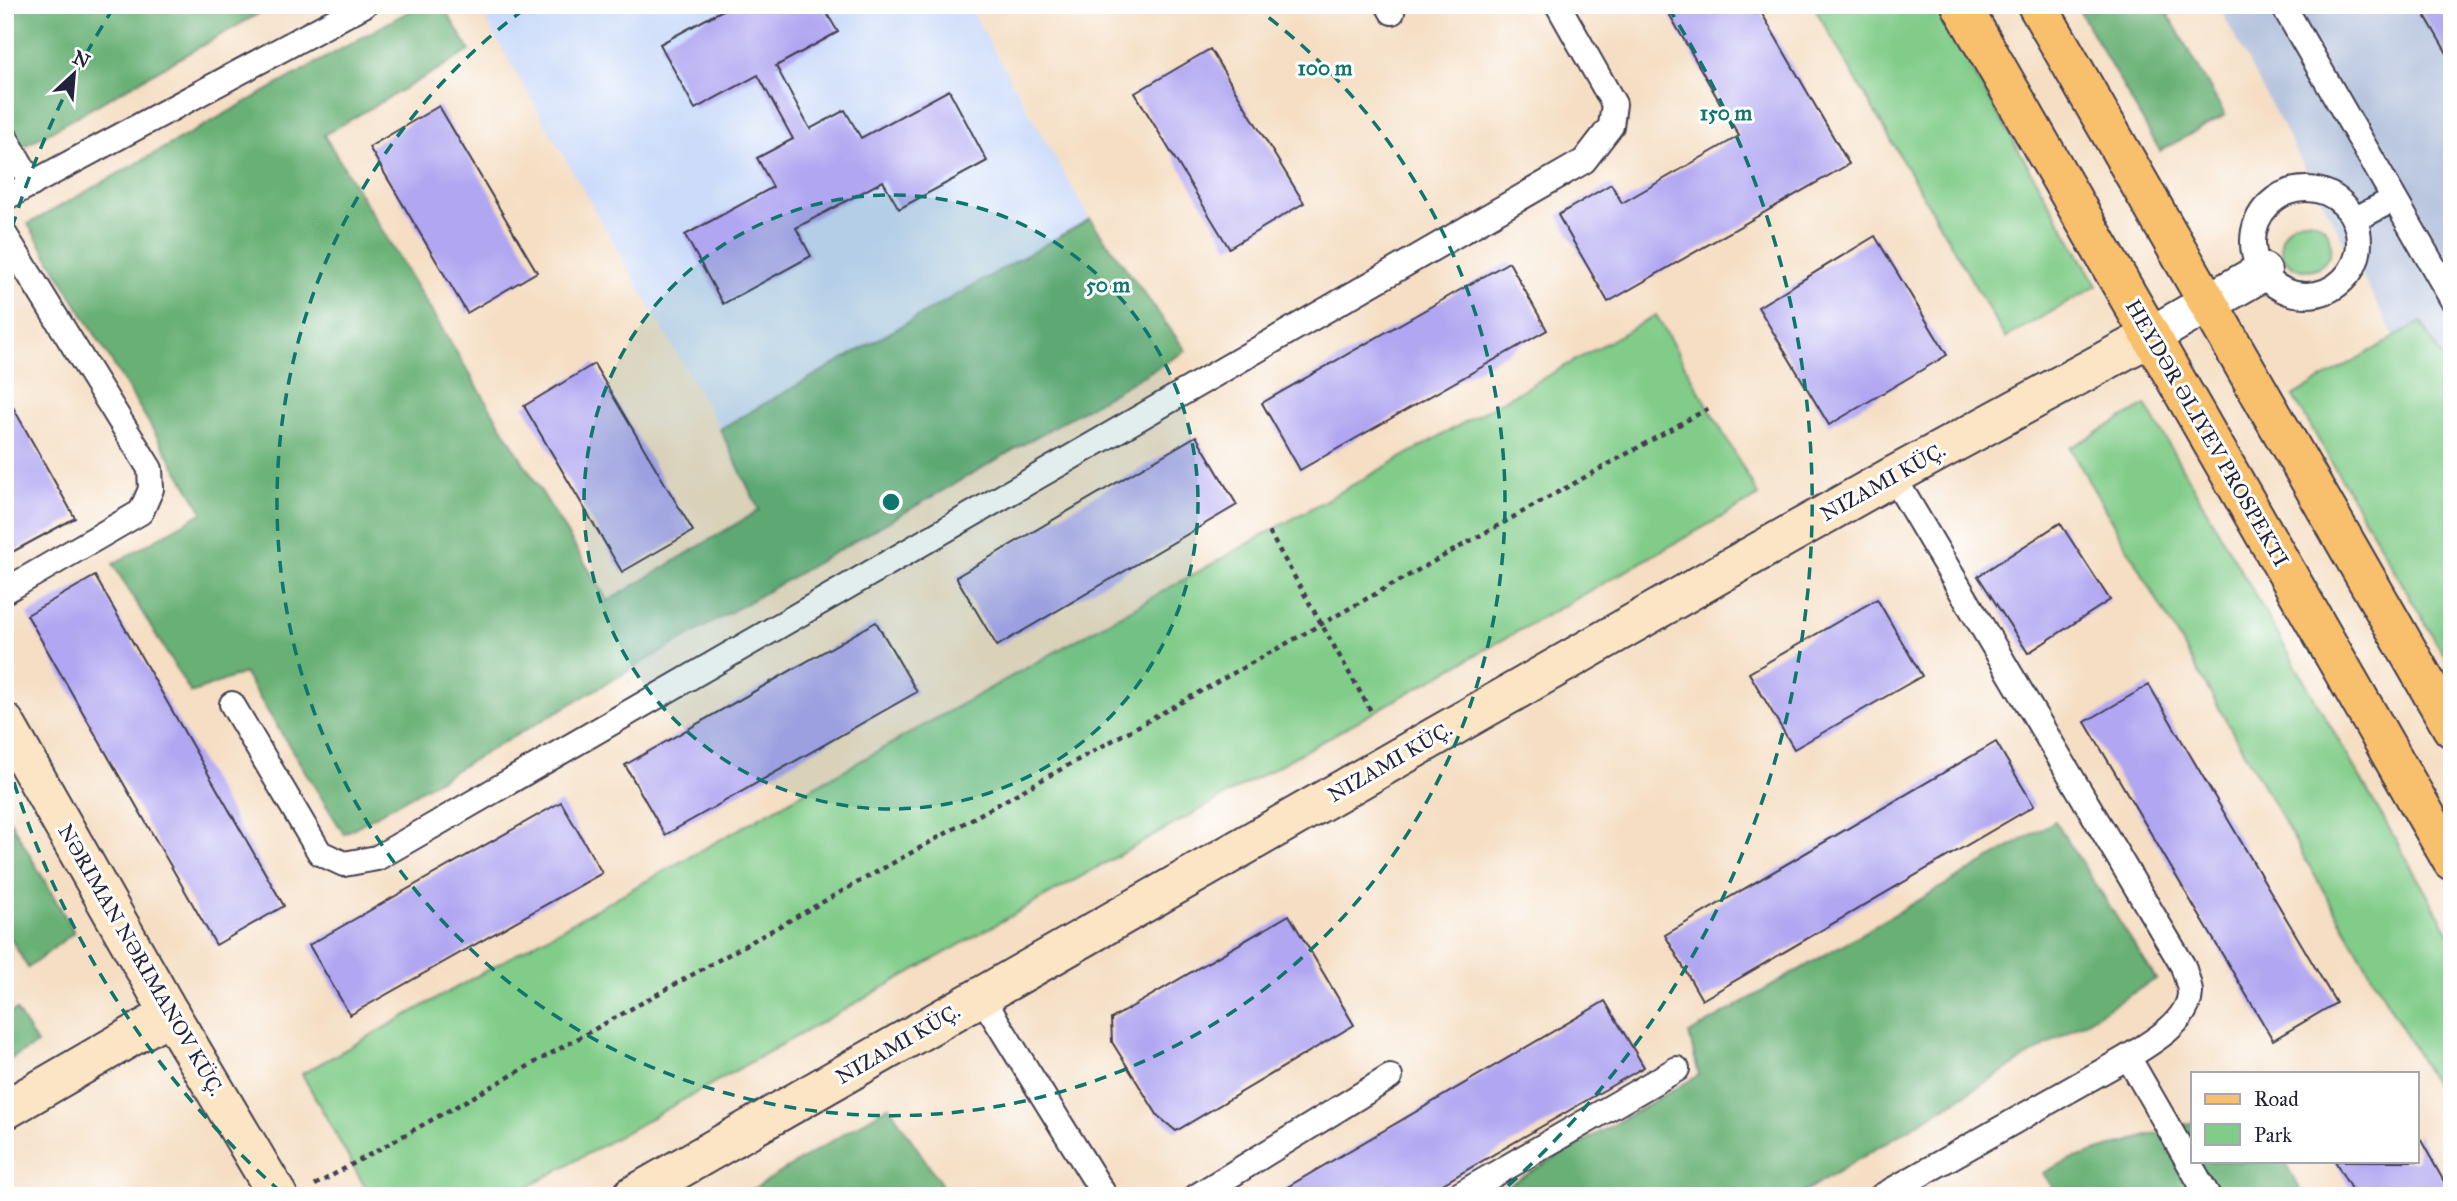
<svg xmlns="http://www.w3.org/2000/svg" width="2457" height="1201" font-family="'IM FELL Great Primer',serif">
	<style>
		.built { fill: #cbdbf9 }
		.industrial { fill: #b7c5de }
		.green { fill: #81cc89; stroke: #527762; stroke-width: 2 }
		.forest { fill: #68b075; stroke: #456958; stroke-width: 2 }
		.building { fill: #b0a6f1 }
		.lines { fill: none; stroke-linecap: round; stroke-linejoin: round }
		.lane-casing { stroke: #423e4f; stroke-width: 28 }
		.street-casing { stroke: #423e4f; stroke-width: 42 }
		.secondary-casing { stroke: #423e4f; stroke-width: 42 }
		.primary-casing { stroke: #423e4f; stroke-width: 42 }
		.path { stroke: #423e4f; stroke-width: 4.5; stroke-dasharray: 5 5; stroke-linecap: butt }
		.lane { stroke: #fff; stroke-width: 24 }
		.street { stroke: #fff; stroke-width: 38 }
		.secondary { stroke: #fce5c4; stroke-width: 38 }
		.primary { stroke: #f8bf6c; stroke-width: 38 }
		.ring { fill: none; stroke: #0f766e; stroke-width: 3.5; stroke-dasharray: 12 9 }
		.labels { text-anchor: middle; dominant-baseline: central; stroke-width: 6; stroke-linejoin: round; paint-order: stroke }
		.street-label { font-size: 21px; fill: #22223b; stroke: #fff }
		.centre { fill: #0f766e; stroke: #fff; stroke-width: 3.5 }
		.ring-label { font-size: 21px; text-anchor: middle; font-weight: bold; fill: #0f766e; stroke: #fff; stroke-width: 6; stroke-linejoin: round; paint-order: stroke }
	</style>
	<rect width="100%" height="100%" fill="#fff"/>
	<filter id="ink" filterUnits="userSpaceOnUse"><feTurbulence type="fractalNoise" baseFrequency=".0143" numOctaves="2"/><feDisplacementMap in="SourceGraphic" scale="14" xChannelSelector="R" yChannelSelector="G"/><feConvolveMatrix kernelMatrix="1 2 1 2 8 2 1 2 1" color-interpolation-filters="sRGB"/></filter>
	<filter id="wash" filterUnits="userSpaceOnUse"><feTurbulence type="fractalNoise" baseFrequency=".00686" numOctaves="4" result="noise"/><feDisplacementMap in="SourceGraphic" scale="28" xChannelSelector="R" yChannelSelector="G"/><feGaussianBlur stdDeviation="1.57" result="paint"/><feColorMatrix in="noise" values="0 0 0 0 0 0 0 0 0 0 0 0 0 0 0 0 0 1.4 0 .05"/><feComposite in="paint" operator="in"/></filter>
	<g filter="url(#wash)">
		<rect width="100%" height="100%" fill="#f5dec3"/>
		<!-- built -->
		<path class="built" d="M488 5H968L1090 219 720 429 480 10Z"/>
		<!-- industrial -->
		<path class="industrial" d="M2218 5H2452V445Z"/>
		<!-- green -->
		<g class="green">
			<path d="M1813 5H1935L2097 286 2005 338Z"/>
			<circle cx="2306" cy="245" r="25"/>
			<path d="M1656 315 1759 496 512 1196H370L302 1074Z"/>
			<path d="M2421 322 2452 375V669L2293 396Z"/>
			<path d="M2146 405 2452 938V1115L2070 448Z"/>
		</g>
		<!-- forest -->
		<g class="forest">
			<path d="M5 5H269L270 7 5 157Z"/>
			<path d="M420 5H442L470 51 324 135 608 601 759 510 720 429 1090 219 1186 351 344 834 244 673 191 693 113 564 203 512 28 224Z"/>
			<path d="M2076 5H2163L2225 115 2160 151Z"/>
			<path d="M5 812 74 932 28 968 5 929Z"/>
			<path d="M2055 821 2156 979 1798 1196H1489L1699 1075 1689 1034Z"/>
			<path d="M16 1010 37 1044 5 1062V1016Z"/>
			<path d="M889 1106 949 1196H742Z"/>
			<path d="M2193 1122V1161H2284L2304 1196H2058L2043 1173 2069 1160Z"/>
		</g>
		<g id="blocks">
			<!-- building -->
			<g class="building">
				<path d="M732 5H822L838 32 776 66 810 129 845 110 861 138 949 90 987 161 899 209 883 181 796 228 811 256 723 304 685 235 773 187 757 158 793 139 758 75 695 109 660 44Z"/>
				<path d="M1664 5H1757L1849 164 1608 302 1558 215 1611 184 1622 203 1739 136Z"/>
				<path d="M2419 5H2452V62Z"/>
				<path d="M1210 49 1304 203 1229 248 1135 93Z"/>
				<path d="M439 106 537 272 467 313 369 147Z"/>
				<path d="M1875 236 1947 355 1829 425 1758 307Z"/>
				<path d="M1509 262 1547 330 1300 470 1262 403Z"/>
				<path d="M594 364 693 531 622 572 524 406Z"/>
				<path d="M5 393 75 518 5 556Z"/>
				<path d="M1196 436 1237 505 997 646 956 577Z"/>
				<path d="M2060 523 2110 600 2028 653 1978 576Z"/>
				<path d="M95 576 284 906 216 945 27 615Z"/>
				<path d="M1877 599 1922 676 1794 749 1749 673Z"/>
				<path d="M876 622 917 692 665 835 625 765Z"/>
				<path d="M2149 685 2336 1003 2273 1040 2085 722Z"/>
				<path d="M1996 742 2034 806 1702 1000 1665 935Z"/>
				<path d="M561 802 602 873 350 1015 309 945Z"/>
				<path d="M1289 915 1354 1025 1176 1131 1158 1116 1112 1042 1111 1019Z"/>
				<path d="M1605 1001 1644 1067 1422 1196H1272Z"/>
				<path d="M2417 1133 2452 1196H2355L2335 1161H2417Z"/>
			</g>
		</g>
	</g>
	<g filter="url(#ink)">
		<use href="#blocks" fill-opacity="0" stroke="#423e4f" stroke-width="2"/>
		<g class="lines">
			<!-- lane casing -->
			<g class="lane-casing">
				<g id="lane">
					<path d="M1388 5 1392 12"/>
					<path d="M2283 5 2452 299"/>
					<path d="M5 137 32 184"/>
					<circle cx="2306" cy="242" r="53"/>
					<path d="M5 198 364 5"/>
					<path d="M2354 220 2394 199"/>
					<path d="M5 235 150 469 151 489 141 512 5 591"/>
					<path d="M1893 476 2183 966C2185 974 2190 985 2190 993 2189 1022 2149 1044 2128 1057L2208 1196"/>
					<path d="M232 704 320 853 344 864 377 858 1584 161 1611 126 1614 104 1558 5"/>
					<path d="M981 996 1105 1196"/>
					<path d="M1197 1196 1390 1077"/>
					<path d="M1457 1196 1677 1069"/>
					<path d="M1882 1196 2128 1057"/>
				</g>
			</g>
			<!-- street casing -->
			<g class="street-casing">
				<path id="street" d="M2151 336 2262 272"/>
			</g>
			<!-- secondary casing -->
			<g class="secondary-casing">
				<g id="secondary">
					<path d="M5 723 170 1014 278 1196"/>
					<path d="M5 1110 170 1014"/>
					<path d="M632 1196 1730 568 1893 476 2151 336"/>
				</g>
			</g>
			<!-- primary casing -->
			<g class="primary-casing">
				<g id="primary">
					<path d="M1961 5 2452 861"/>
					<path d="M2037 5 2452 728"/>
				</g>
			</g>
			<!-- path -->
			<g class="path">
				<path d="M1269 532 1372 713"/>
				<path d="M315 1185 1709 408"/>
			</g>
			<!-- lane -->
			<use href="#lane" class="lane"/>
			<!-- street -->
			<use href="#street" class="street"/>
			<!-- secondary -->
			<use href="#secondary" class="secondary"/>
			<!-- primary -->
			<use href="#primary" class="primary"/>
		</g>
	</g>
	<!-- distance rings -->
	<circle cx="891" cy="502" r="307" fill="#0f766e" fill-opacity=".12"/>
	<g class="ring">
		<circle cx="891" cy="502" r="307"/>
		<path d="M1252 5A614 614 0 1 1 530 5"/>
		<path d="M281 1192A921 921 0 0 1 6 756M6 248A921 921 0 0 1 114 7M1668 7A921 921 0 0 1 1501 1192"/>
	</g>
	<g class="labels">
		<!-- street labels -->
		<g class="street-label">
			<text transform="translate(2207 433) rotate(60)">HEYDƏR ƏLIYEV PROSPEKTI</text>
			<text transform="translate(1883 482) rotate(-29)">NIZAMI KÜÇ.</text>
			<text transform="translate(1390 762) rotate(-30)">NIZAMI KÜÇ.</text>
			<text transform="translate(141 960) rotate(60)">NƏRIMAN NƏRIMANOV KÜÇ.</text>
			<text transform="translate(898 1044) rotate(-30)">NIZAMI KÜÇ.</text>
		</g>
	</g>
	<circle cx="891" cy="502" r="10" class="centre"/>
	<g class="ring-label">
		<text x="1325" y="75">100 m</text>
		<text x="1726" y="120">150 m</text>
		<text x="1108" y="292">50 m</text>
	</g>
	<!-- margin -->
	<rect width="2457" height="1201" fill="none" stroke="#fff" stroke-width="28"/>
	<!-- legend -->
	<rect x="2191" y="1072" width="228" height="91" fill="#ffffff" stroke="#a7a7b1" stroke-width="2"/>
	<rect x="2205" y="1094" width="35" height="10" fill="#f8bf6c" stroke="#a7a7b1" stroke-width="2"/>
	<text x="2254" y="1106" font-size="21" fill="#22223b">Road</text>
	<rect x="2205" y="1124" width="35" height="21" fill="#81cc89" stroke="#a7a7b1" stroke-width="2"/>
	<text x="2254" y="1142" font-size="21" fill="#22223b">Park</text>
	<!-- north arrow -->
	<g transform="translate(74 74) rotate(26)" stroke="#ffffff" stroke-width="5" paint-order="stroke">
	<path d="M0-5L12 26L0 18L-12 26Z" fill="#22223b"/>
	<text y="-10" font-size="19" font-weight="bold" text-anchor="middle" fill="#22223b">N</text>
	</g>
</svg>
